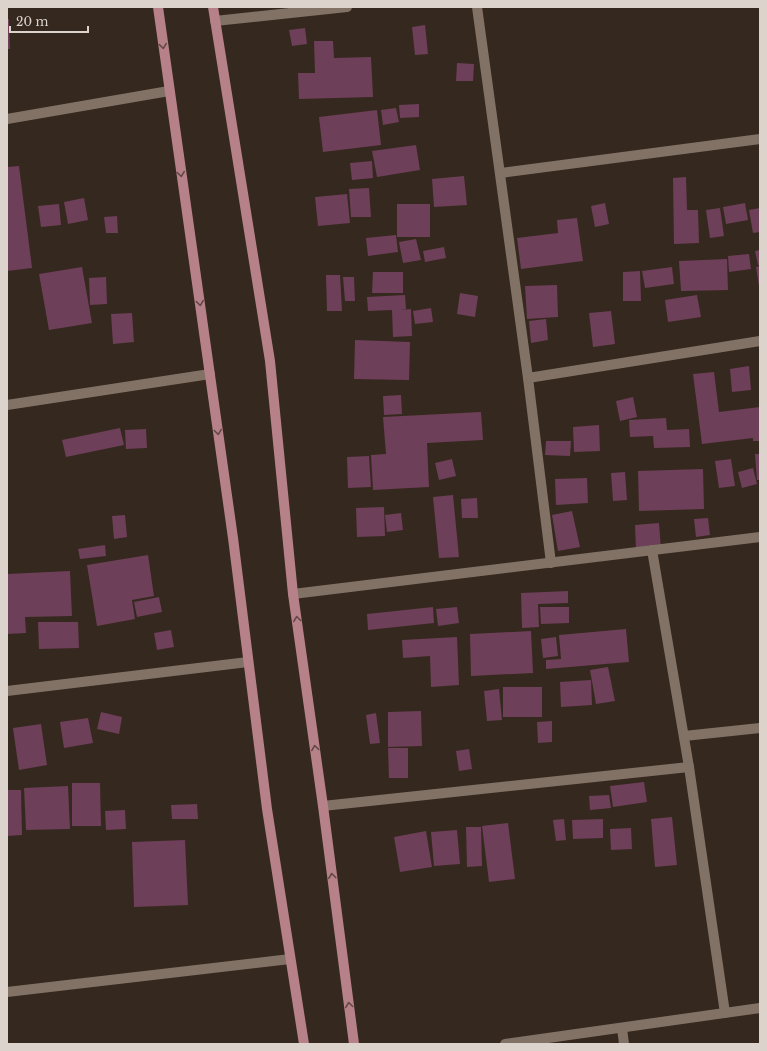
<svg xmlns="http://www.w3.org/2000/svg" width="767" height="1051" font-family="'Libre Baskerville',serif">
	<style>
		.building { fill: #6d3f58 }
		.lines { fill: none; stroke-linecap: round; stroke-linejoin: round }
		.minor { stroke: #827266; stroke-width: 10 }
		.major { stroke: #b7818a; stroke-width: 10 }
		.oneway { stroke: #624744 }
	</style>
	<rect width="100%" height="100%" fill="#35281e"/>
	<!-- building -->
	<g class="building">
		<path d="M7 19H9L10 49H7Z"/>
		<path d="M425 25 428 54 415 55 412 27Z"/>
		<path d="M305 28 307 44 292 46 289 30Z"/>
		<path d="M314 41H333L334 58 371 57 373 97 299 99 298 73H315Z"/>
		<path d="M457 63 474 64 473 81H456Z"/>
		<path d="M419 104V117L400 118 399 105Z"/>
		<path d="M396 108 399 122 383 125 381 110Z"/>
		<path d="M377 110 381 145 323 152 319 117Z"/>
		<path d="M416 145 420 170 377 177 372 151Z"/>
		<path d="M372 161 373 178 352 180 350 163Z"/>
		<path d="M19 166 32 268 7 271V167Z"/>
		<path d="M464 176 467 205 434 207 432 179Z"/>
		<path d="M686 177 687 210H698L699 243 674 244 673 178Z"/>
		<path d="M369 188 371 217H351L349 189Z"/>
		<path d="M347 194 350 223 318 226 315 197Z"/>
		<path d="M84 198 88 220 68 224 64 202Z"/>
		<path d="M605 203 609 224 595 227 591 206Z"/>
		<path d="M745 203 748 220 726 224 723 207Z"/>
		<path d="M59 204 61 225 41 227 38 206Z"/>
		<rect x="397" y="204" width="33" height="33"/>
		<path d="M720 208 724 236 710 238 706 210Z"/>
		<path d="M760 208V232L753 233 749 210Z"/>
		<path d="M117 216 118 233H106L104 217Z"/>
		<path d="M577 218 583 261 521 269 517 238 558 233 557 220Z"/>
		<path d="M396 235 398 252 368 256 366 238Z"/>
		<path d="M416 239 421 260 403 263 399 242Z"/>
		<path d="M444 247 446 258 425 262 423 251Z"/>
		<path d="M760 250V265H758L755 251Z"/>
		<path d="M749 254 751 269 729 272 728 256Z"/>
		<path d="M727 259 728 290 681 291 679 261Z"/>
		<path d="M760 266V286H759L756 267Z"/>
		<path d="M82 267 92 323 49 330 39 274Z"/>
		<path d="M672 267 674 284 645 288 642 271Z"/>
		<path d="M640 271 641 301H623V272Z"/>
		<path d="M373 272H403V293H372Z"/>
		<path d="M326 275H340L342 311H327Z"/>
		<path d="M106 277 107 304 90 305 89 278Z"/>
		<path d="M343 277H354L355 301H345Z"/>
		<path d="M557 285 558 317 527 319 525 286Z"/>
		<path d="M460 293 478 296 475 317 457 314Z"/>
		<path d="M405 295 406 309 401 310 411 309 412 336 393 337 392 310 368 311 367 297Z"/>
		<path d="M697 295 701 317 668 322 665 300Z"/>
		<path d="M431 308 433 322 415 324 413 311Z"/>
		<path d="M611 311 615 344 593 347 589 313Z"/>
		<path d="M132 313 134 342 113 344 111 314Z"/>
		<path d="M546 319 548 340 531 343 529 321Z"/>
		<path d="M355 340 410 342 409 380 354 379Z"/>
		<path d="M749 366 751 390 732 392 730 369Z"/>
		<path d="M714 372 719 412 760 407V441H753V438L702 444 693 374Z"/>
		<path d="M401 395 402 414 384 415 383 396Z"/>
		<path d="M633 397 637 417 620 421 616 401Z"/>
		<path d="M481 412 483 440 427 443 429 487 373 490 371 455 386 454 383 417Z"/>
		<path d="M666 418 667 430 689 429 690 447 654 448 653 436 630 437 629 420Z"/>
		<path d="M599 425 600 451 574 452 573 427Z"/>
		<path d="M120 428 124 445 66 457 62 440Z"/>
		<path d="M146 429 147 448 126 449 125 430Z"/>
		<path d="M546 441H571L570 456 545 455Z"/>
		<path d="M755 454H760V480H757Z"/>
		<path d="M369 456 371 487 348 488 347 457Z"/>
		<path d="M452 459 456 476 439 480 435 463Z"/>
		<path d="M731 459 735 486 719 488 715 461Z"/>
		<path d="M753 468 757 484 742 488 738 472Z"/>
		<path d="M703 469 704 509 639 511 638 471Z"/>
		<path d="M625 472 627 500 613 501 611 473Z"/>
		<path d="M587 478 588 503 556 505 555 479Z"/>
		<path d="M453 495 459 557 439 558 433 497Z"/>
		<path d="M477 498 478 518H462L461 499Z"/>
		<path d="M384 507 385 536 357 537 356 508Z"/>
		<path d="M572 511 580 547 558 551 552 515Z"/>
		<path d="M401 513 403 530 387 532 385 515Z"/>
		<path d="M125 515 127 537 114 539 112 516Z"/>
		<path d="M708 518 710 535 696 537 694 519Z"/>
		<path d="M659 523 661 549 636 550 635 525Z"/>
		<path d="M105 545 106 556 80 559 78 549Z"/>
		<path d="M148 555 154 596 132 600 135 619 97 626 87 565Z"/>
		<path d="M70 571 72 616 25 617 26 633 7 634V574Z"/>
		<path d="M568 591V603L538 604 539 627 522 628 521 593Z"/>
		<path d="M159 597 162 612 137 617 134 602Z"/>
		<path d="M433 607 434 623 368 630 367 614Z"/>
		<path d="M457 607 459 623 438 626 436 609Z"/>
		<path d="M540 607H569V623L541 624Z"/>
		<path d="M38 622H78L79 648 39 649Z"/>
		<path d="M626 629 629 662 546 669V660L561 659 559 635Z"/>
		<path d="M171 630 174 647 157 650 154 633Z"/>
		<path d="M531 631 533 673 471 676 470 634Z"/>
		<path d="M457 637 459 685 431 687 430 656 403 658 402 640Z"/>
		<path d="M556 637 558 656 543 658 541 639Z"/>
		<path d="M608 667 615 701 596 704 590 670Z"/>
		<path d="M591 680 592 705 561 707 560 682Z"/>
		<rect x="503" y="687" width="39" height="30"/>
		<path d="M499 689 502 720 487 721 484 691Z"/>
		<path d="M421 711 422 746 388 747V712Z"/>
		<path d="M101 712 122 717 119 734 97 729Z"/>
		<path d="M376 713 380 743 370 744 366 715Z"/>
		<path d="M88 718 93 743 64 748 60 722Z"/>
		<path d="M552 721V742L538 743 537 722Z"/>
		<path d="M41 724 47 765 19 770 13 728Z"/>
		<path d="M388 748H408V778H389Z"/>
		<path d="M469 749 472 769 459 771 456 751Z"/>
		<path d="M644 782 647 802 613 807 610 786Z"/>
		<path d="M72 783H100L101 826H72Z"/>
		<path d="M68 786 70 829 26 830 24 788Z"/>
		<path d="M7 790H21L22 835 7 836Z"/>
		<path d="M609 795 611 808 590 810 589 796Z"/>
		<path d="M197 804 198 819H172L171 805Z"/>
		<path d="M125 810 126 829 106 830 105 811Z"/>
		<path d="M672 817 677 865 655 867 651 819Z"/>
		<path d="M564 819 566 840 556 841 553 820Z"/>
		<path d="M603 819V838L573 839 572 820Z"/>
		<path d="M508 823 515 879 489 882 482 826Z"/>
		<path d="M466 827H481L482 866 467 867Z"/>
		<path d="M631 828 632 849 611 850 610 829Z"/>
		<path d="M457 830 460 864 434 866 431 832Z"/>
		<path d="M426 831 432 867 400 872 394 837Z"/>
		<path d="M185 840 188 905 134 907 132 842Z"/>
	</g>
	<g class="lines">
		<!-- minor -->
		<g class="minor">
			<path d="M477 7 528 378 551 563"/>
			<path d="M215 21 347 7"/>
			<path d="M7 119 169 91"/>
			<path d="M501 173 760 139"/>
			<path d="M528 378 760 341"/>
			<path d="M7 405 210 374"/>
			<path d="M652 550 689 767 725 1013"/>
			<path d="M293 594 760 537"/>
			<path d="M7 691 248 662"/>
			<path d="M684 736 760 728"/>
			<path d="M323 806 689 767"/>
			<path d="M7 992 290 959"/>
			<path d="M622 1028 624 1044"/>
			<path d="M505 1044 760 1008"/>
		</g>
		<!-- major -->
		<g class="major">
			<path d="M158 7 233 538 267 809 304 1044"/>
			<path d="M213 7 270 361 293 594 323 806 354 1044"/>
		</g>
	</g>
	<!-- one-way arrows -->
	<defs><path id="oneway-chevron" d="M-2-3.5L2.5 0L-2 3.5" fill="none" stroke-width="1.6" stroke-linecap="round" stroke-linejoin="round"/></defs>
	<g class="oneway">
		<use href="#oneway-chevron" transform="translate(163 46) rotate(82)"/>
		<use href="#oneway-chevron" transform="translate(181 174) rotate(82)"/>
		<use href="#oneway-chevron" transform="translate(200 303) rotate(82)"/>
		<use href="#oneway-chevron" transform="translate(218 432) rotate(82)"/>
		<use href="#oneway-chevron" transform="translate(297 619) rotate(-98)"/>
		<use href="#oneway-chevron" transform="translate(315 748) rotate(-98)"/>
		<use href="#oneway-chevron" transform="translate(332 876) rotate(-97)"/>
		<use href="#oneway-chevron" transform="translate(349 1005) rotate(-98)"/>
	</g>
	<!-- border -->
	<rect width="767" height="1051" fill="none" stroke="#dcd3cd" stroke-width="16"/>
	<!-- scale -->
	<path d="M10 26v6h78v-6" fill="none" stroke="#dcd3cd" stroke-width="2"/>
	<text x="16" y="26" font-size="12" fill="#dcd3cd" stroke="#35281e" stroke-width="3" paint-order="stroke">20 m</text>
</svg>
